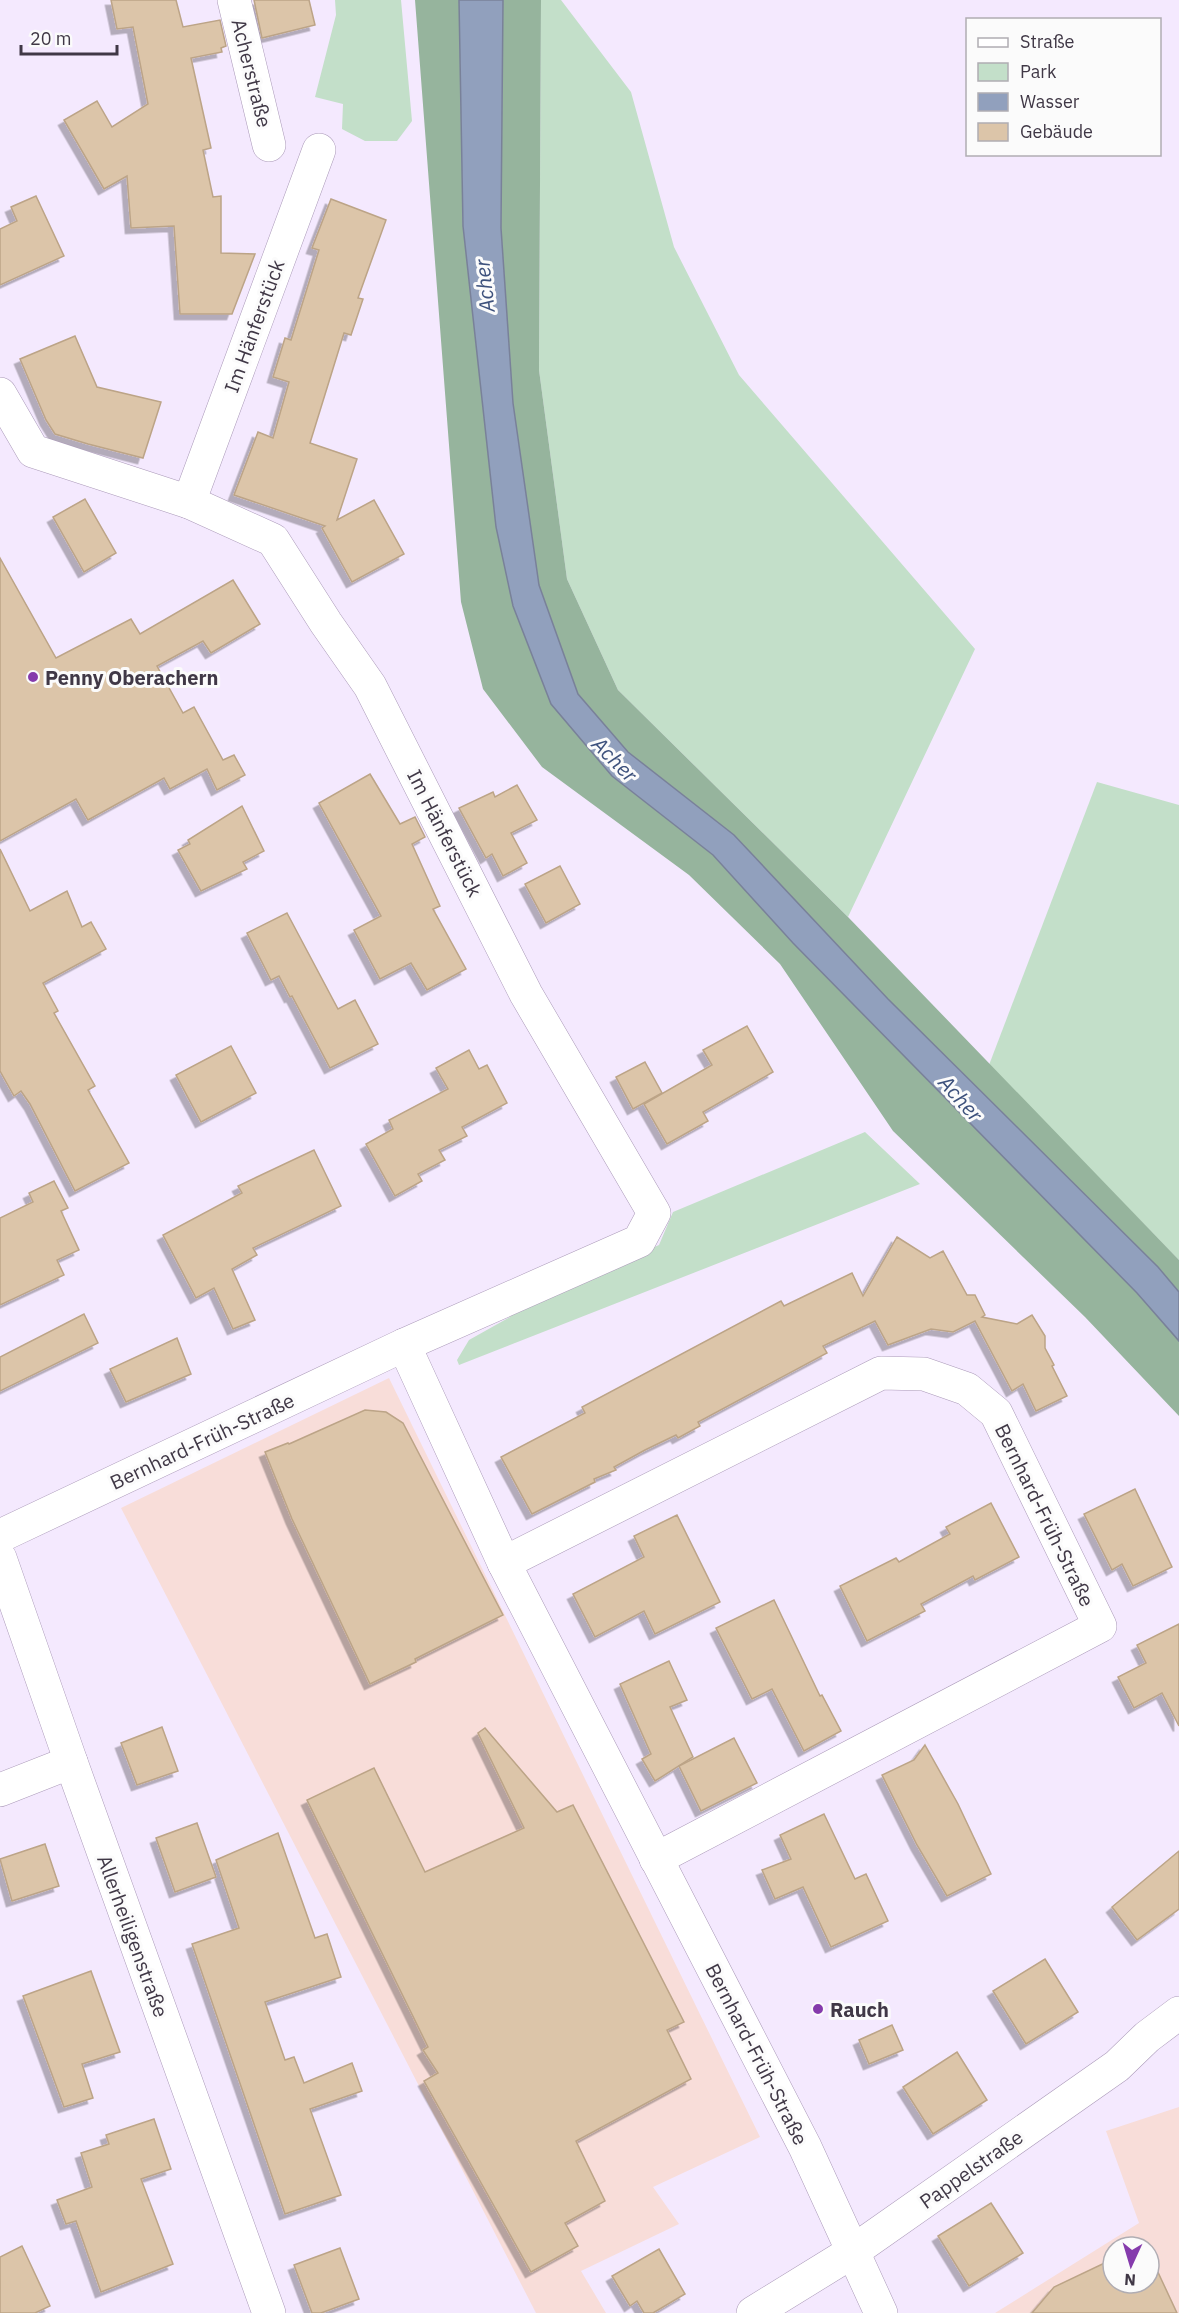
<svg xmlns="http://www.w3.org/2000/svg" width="1179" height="2313" font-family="'IBM Plex Sans',sans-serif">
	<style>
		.industrial { fill: #f8ddd9; fill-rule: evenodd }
		.green { fill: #c3dfc9 }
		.forest { fill: #96b49d }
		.water { fill: #91a0bd; stroke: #798199; stroke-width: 1.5 }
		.building { fill: #dcc5a9; stroke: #bca487; stroke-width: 1.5; filter: url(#shadow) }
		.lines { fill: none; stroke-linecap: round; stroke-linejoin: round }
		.minor-casing { stroke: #ab9ab9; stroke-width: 34 }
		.minor { stroke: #fff; stroke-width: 33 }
		.poi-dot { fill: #853bac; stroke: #fbfbfb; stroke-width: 2 }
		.labels { text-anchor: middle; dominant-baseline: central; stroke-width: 6; stroke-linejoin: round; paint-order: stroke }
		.street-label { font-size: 20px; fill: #403846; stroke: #fbfbfb }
		.poi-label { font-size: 20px; font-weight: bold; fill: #403846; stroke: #fbfbfb; text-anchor: start }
		.water-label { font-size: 21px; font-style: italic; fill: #3d517c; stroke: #fbfbfb }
	</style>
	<defs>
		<filter id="shadow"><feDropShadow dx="-5.5" dy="5.5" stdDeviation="0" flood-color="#0004"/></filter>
	</defs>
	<rect width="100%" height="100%" fill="#f4e9fe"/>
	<!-- industrial -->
	<g class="industrial">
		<path d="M389 1378 760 2137 653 2187 679 2224 581 2271 606 2313H536L121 1508Z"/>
		<path d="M1179 2107V2313H995L1139 2223 1106 2131ZM1113 2247H1149V2283H1113Z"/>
	</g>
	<!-- green -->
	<g class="green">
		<path d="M335 0H401L412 121 397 141H365L342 129 343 104 315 97 336 15Z"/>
		<path d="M541 0H561L631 92 674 247 739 375 975 649 848 917 618 690 567 579 539 370Z"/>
		<path d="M1097 782 1179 805V1260L989 1065Z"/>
		<path d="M865 1132 920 1184 459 1365 457 1360 469 1340 510 1317 517 1306 659 1245 673 1212Z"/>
	</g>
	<!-- forest -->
	<g class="forest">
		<path d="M415 0H459L463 226 496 527 612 776 713 855 793 943 1137 1293 1179 1341V1416L1085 1317 893 1131 780 964 689 875 542 767 483 689 461 602Z"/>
		<path d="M503 0H541L539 370 567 579 618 690 848 917 1179 1260V1292L1158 1267 888 999 734 835 628 752 578 694 539 585 513 403 501 228Z"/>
	</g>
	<!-- water -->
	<path class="water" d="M459 0H503L501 228 513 403 539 585 578 694 628 752 734 835 888 999 1158 1267 1179 1292V1341L1137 1293 793 943 713 855 612 776 551 704 513 606 496 527 463 226Z"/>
	<!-- building -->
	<g class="building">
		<path d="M111 0H176L183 27 220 20 226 46 221 48 222 52 191 58 211 148 203 150 213 197 221 196V253L255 254 232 314H180L174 226 131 228 127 176 104 189 64 120 97 101 112 127 148 104 133 27 117 29Z"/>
		<path d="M254 0H309L315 25 262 38Z"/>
		<path d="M36 196 64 256 0 285V229L17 221 11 207Z"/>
		<path d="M331 199 386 220 358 298 363 299 351 335 344 333 310 443 357 459 337 520 374 500 404 554 352 582 322 528 325 526 234 495 258 432 273 438 289 382 273 377 285 338 291 340 319 250 312 248Z"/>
		<path d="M75 336 97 387 161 402 143 458 88 444 55 434 46 420 20 359Z"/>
		<path d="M85 499 116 553 84 572 53 517Z"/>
		<path d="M0 558 56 658 131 619 140 634 233 580 260 624 211 653 203 641 157 666 183 713 194 707 223 760 234 755 245 775 217 790 207 769 170 789 164 778 88 820 76 799 0 841Z"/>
		<path d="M370 774 400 824 415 817 425 837 412 844 440 906 433 909 466 969 427 990 411 963 380 979 354 930 381 916 319 803Z"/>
		<path d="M517 785 537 820 511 833 527 863 503 876 492 854 486 858 459 808 493 792 495 797Z"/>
		<path d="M242 806 264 851 243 862 247 869 201 891 178 850 190 844 188 840Z"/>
		<path d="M0 849 30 911 67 891 82 927 91 922 106 949 43 983 58 1011 54 1013 95 1086 88 1090 129 1163 75 1191 30 1104 21 1091 14 1096 0 1071Z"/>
		<path d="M560 866 580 904 546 923 525 884Z"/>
		<path d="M287 913 338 1009 355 1000 378 1044 330 1068 292 996 290 997 279 976 271 980 247 933Z"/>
		<path d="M747 1026 773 1072 703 1112 708 1121 667 1144 644 1104 712 1065 703 1050Z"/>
		<path d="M231 1046 256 1093 201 1122 176 1075Z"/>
		<path d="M469 1050 479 1069 487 1065 507 1103 462 1127 467 1136 439 1150 445 1160 418 1174 422 1181 395 1196 366 1144 393 1129 389 1120 448 1089 436 1068Z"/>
		<path d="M645 1062 662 1093 633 1109 616 1077Z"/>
		<path d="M314 1150 341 1206 253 1248 257 1255 232 1269 255 1320 233 1329 214 1288 196 1298 163 1235 242 1193 238 1186Z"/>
		<path d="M54 1181 68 1208 61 1211 79 1250 57 1260 64 1275 0 1305V1218L33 1202 29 1193Z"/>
		<path d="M897 1237 930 1258 943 1251 967 1295H975L985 1315 982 1317 1017 1324 1032 1315 1045 1336V1348L1054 1365 1052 1366 1067 1396 1036 1411 1023 1384 1012 1391 975 1321 953 1332 931 1329 888 1345 875 1321 823 1346 827 1353 698 1422 700 1426 678 1438 676 1435 645 1450 614 1467 616 1470 594 1479 595 1482 532 1514 501 1457 585 1413 582 1407 781 1301 784 1306 852 1273 863 1296Z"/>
		<path d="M84 1314 98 1343 0 1391V1357Z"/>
		<path d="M177 1338 191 1374 126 1402 110 1369Z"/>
		<path d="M365 1410 386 1412 403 1423 503 1615 415 1659 416 1662 370 1684 292 1519 265 1452 288 1443 289 1444Z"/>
		<path d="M1135 1489 1172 1567 1133 1586 1122 1564 1112 1570 1084 1514Z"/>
		<path d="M991 1503 1019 1557 975 1580 973 1576 921 1604 925 1611 867 1641 840 1586 896 1558 899 1562 950 1534 946 1527Z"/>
		<path d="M677 1515 720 1602 655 1634 644 1611 595 1637 573 1594 644 1557 634 1536Z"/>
		<path d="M774 1600 820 1696 822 1695 841 1731 804 1751 772 1689 752 1699 716 1628Z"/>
		<path d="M1179 1624V1726L1162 1693 1134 1708 1118 1677 1146 1663 1137 1645Z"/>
		<path d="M669 1661 687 1700 670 1707 693 1757 655 1781 642 1759 651 1754 620 1684Z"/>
		<path d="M162 1727 178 1771 137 1785 121 1743Z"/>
		<path d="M485 1728 557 1812 573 1805 684 2022 667 2030 691 2079 576 2141 605 2201 565 2223 578 2246 531 2272 424 2081 438 2073 423 2050 428 2047 307 1800 374 1768 425 1872 524 1828 478 1733Z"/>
		<path d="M734 1738 757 1783 701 1811 679 1766Z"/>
		<path d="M925 1745 958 1804 991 1874 947 1896 917 1845 882 1775 914 1760Z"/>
		<path d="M824 1814 855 1879 866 1874 888 1921 831 1947 803 1887 775 1899 762 1870 791 1859 780 1835Z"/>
		<path d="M197 1823 216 1877 175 1892 156 1838Z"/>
		<path d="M278 1833 315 1938 327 1934 341 1977 265 2002 285 2060 294 2057 304 2083 352 2063 362 2091 310 2109 341 2195 285 2214 192 1944 239 1928 216 1860Z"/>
		<path d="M45 1844 59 1886 12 1901 0 1859Z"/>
		<path d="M1179 1851V1909L1137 1940 1112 1907Z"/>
		<path d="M1045 1959 1078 2012 1026 2044 993 1991Z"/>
		<path d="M91 1971 120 2052 82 2064 93 2098 64 2107 23 1996Z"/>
		<path d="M892 2025 903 2050 869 2064 859 2040Z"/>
		<path d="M957 2052 987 2100 933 2134 903 2087Z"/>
		<path d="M154 2119 171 2169 141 2179 173 2264 101 2292 76 2221 66 2224 57 2200 92 2187 81 2153 109 2144 106 2135Z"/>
		<path d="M991 2203 1023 2253 969 2286 938 2236Z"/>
		<path d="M22 2246 50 2306 35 2313H0V2257Z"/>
		<path d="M340 2248 359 2299 321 2313H312L294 2265Z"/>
		<path d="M659 2249 685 2294 653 2313H644L637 2301 630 2306 612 2276Z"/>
		<path d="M1149 2253 1177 2313H1032L1054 2287 1113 2259V2283H1149Z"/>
	</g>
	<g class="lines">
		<!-- minor casing -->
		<g class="minor-casing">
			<g id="minor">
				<path d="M234 0 269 145"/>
				<path d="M0 394 33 451 189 502 273 540 326 623 370 686 526 994 654 1213 639 1241 404 1345 0 1536"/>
				<path d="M189 502 319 150"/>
				<path d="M404 1345 504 1563 805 2147 881 2313"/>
				<path d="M0 1558 71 1762 269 2313"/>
				<path d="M504 1563 881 1373 924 1374 967 1389 996 1413 1100 1626 656 1859"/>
				<path d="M0 1790 71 1762"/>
				<path d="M753 2313 852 2252 1117 2066 1147 2037 1179 2013"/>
			</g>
		</g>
		<!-- minor -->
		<use href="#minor" class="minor"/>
	</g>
	<!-- markers -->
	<g class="poi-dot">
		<circle cx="33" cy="677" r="6"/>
		<circle cx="818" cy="2009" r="6"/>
	</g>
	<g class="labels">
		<!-- street labels -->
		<g class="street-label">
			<text transform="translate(252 73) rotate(76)">Acherstraße</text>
			<text transform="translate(254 326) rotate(-70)">Im Hänferstück</text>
			<text transform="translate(445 833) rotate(63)">Im Hänferstück</text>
			<text transform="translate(202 1441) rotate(-25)">Bernhard-Früh-Straße</text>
			<text transform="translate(1045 1515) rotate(64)">Bernhard-Früh-Straße</text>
			<text transform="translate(133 1936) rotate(70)">Allerheiligenstraße</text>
			<text transform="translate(757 2054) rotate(63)">Bernhard-Früh-Straße</text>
			<text transform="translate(971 2169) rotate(-35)">Pappelstraße</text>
		</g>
		<!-- poi labels -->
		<g class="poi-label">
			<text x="45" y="677">Penny Oberachern</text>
			<text x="830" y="2009">Rauch</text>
		</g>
		<!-- water labels -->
		<g class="water-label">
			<text transform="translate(484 286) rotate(-96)">Acher</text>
			<text transform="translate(615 759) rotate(45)">Acher</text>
			<text transform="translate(961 1098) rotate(48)">Acher</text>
		</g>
	</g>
	<!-- legend -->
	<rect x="966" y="18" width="195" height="138" fill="#fbfbfb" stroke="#b0adb3" stroke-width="1.5"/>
	<rect x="978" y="38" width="30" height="9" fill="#ffffff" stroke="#b0adb3" stroke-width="1.5"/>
	<text x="1020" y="48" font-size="18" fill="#403846">Straße</text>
	<rect x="978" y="63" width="30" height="18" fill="#c3dfc9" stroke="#b0adb3" stroke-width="1.5"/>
	<text x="1020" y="78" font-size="18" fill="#403846">Park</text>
	<rect x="978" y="93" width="30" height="18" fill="#91a0bd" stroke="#b0adb3" stroke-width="1.5"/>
	<text x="1020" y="108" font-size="18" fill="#403846">Wasser</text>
	<rect x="978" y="123" width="30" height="18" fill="#dcc5a9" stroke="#b0adb3" stroke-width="1.5"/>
	<text x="1020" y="138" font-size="18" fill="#403846">Gebäude</text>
	<!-- north arrow -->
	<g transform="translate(1131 2265) rotate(184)"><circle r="28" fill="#fbfbfb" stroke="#b0adb3" stroke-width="1.5"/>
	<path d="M0-4.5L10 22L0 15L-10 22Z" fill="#853bac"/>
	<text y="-9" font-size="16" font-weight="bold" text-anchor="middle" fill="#403846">N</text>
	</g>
	<!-- scale -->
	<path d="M21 45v9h96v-9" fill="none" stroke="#403846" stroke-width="3"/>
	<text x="30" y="45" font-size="18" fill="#403846" stroke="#fbfbfb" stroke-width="4.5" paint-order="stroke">20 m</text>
</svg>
